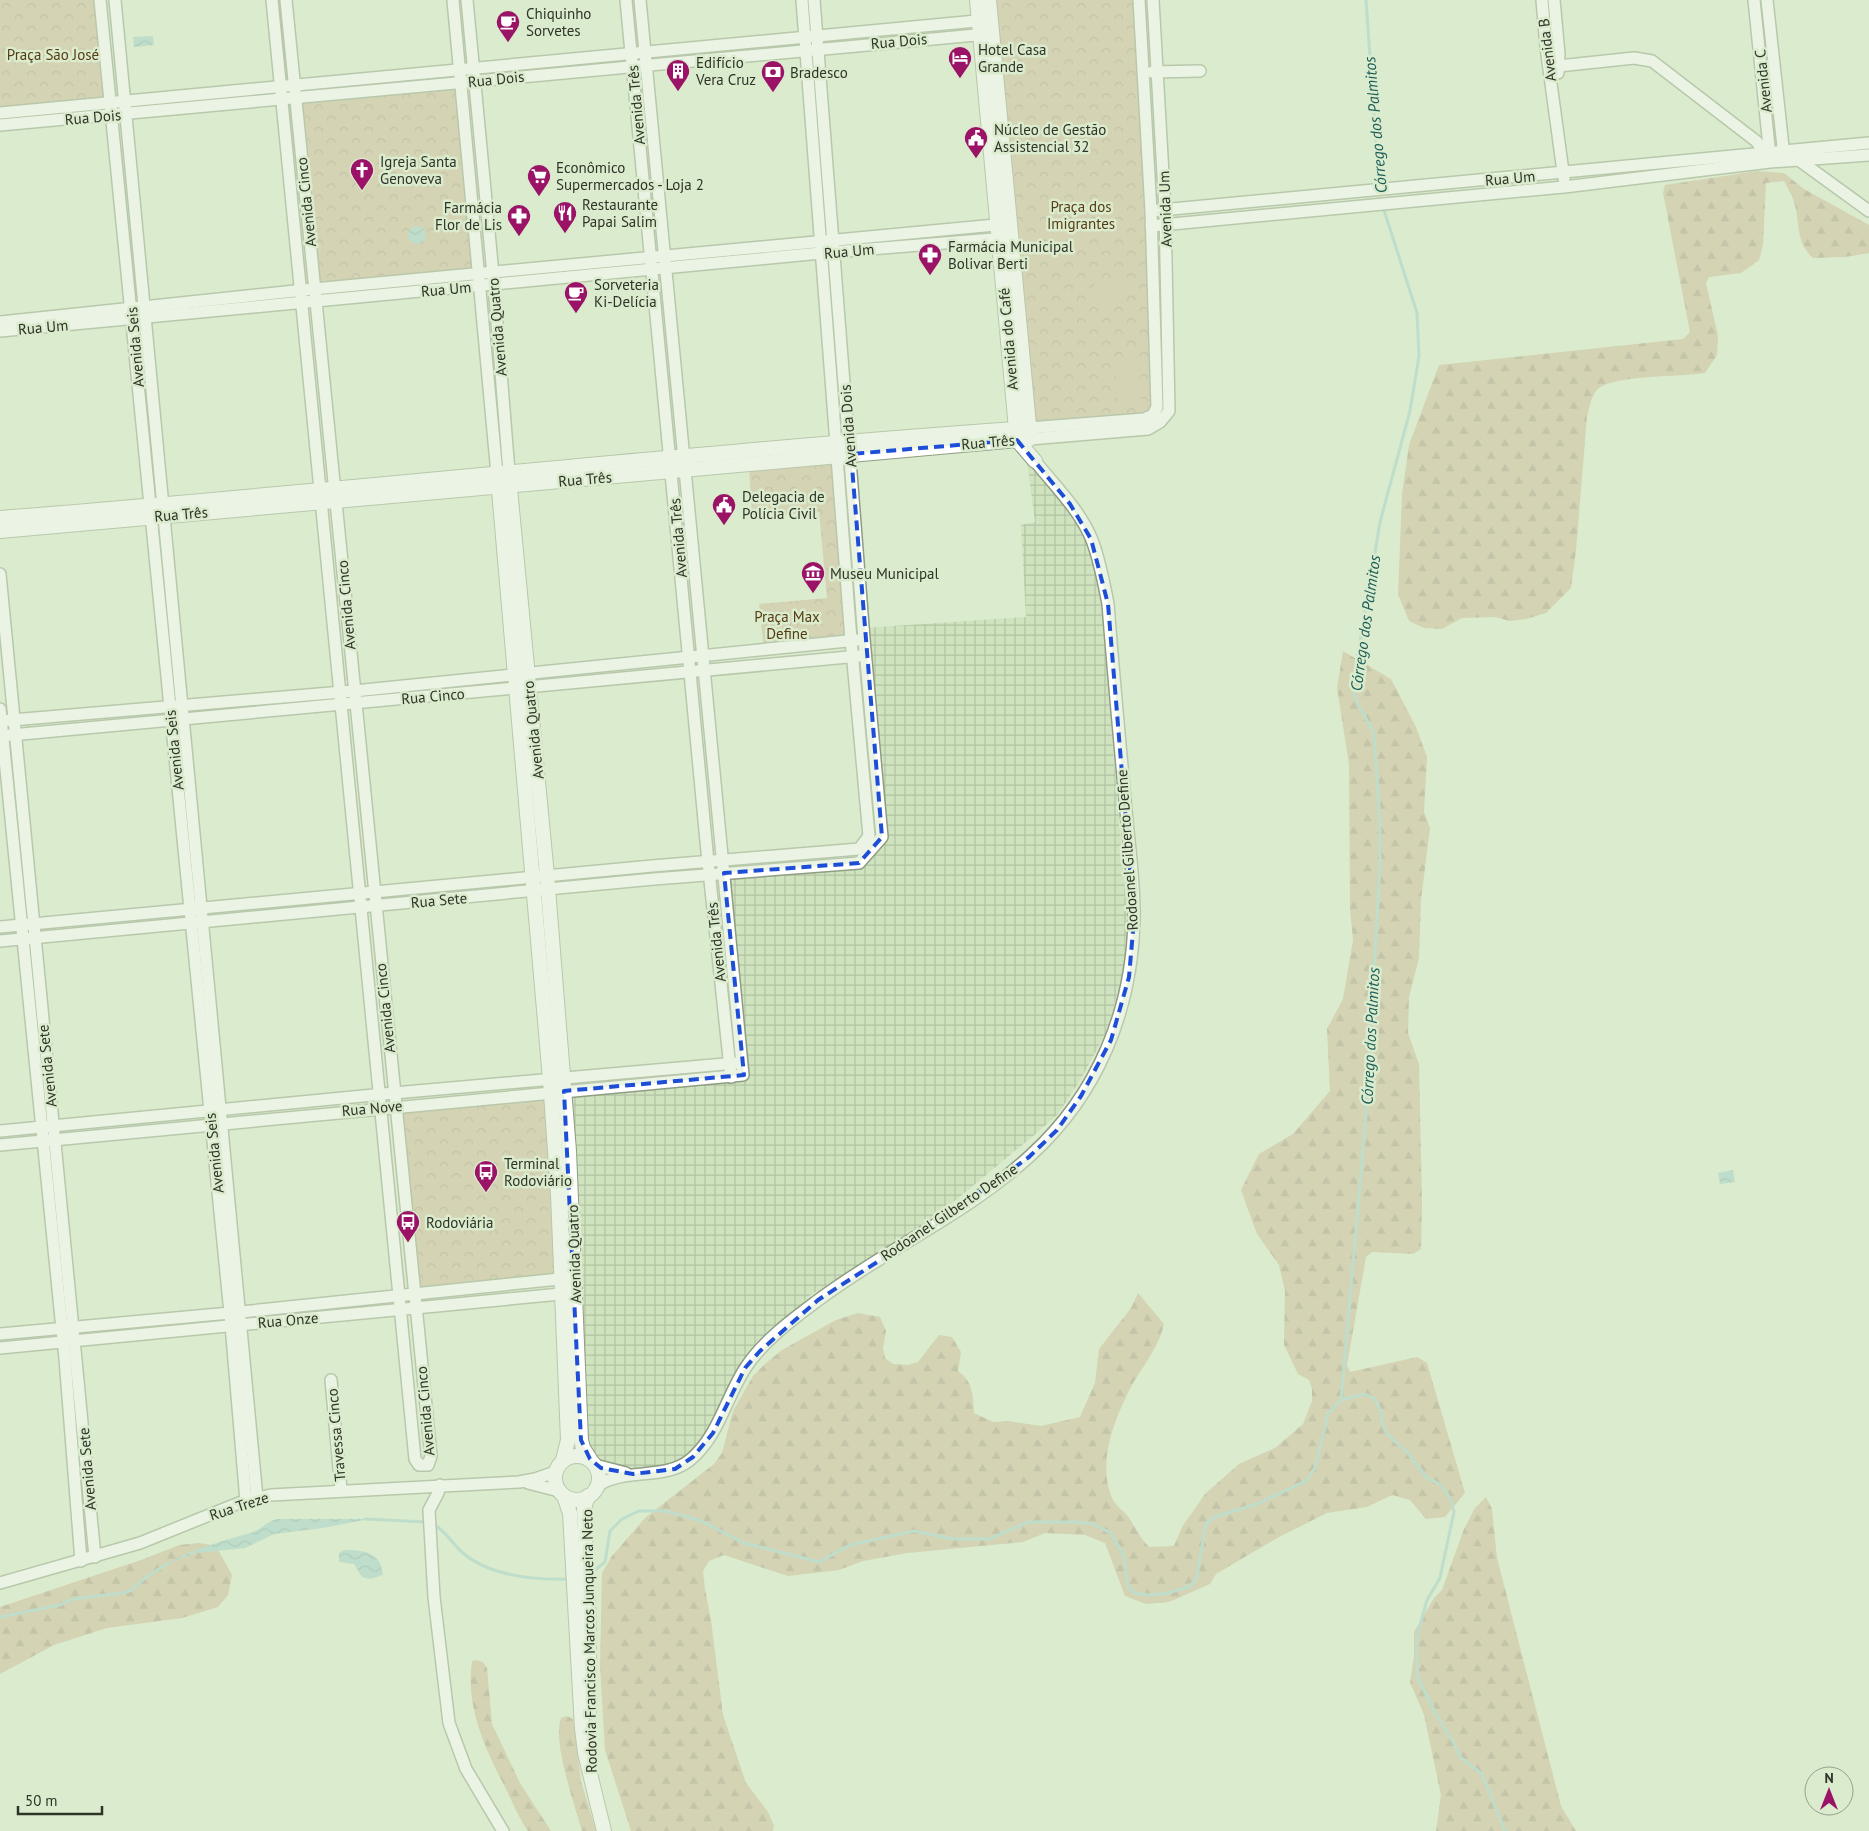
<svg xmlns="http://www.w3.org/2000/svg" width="1869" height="1831" font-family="'PT Sans',sans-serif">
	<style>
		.industrial { fill: url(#industrial-grid) }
		.forest { fill: url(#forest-firs) }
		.park { fill: url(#park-crowns) }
		.pitch { fill: #cdb595 }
		.water { fill: url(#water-waves) }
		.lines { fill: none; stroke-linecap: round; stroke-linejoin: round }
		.stream { stroke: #9bcdc7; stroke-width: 3 }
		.minor-casing { stroke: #8f9e82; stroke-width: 14 }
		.major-casing { stroke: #8f9e82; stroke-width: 16 }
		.minor { stroke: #fff; stroke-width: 11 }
		.major { stroke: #fff; stroke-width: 14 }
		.marked { fill: none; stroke: #1d4ed8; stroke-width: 4; stroke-dasharray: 10 6; stroke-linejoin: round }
		.labels { text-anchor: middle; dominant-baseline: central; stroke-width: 5; stroke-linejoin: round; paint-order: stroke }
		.poi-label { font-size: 15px; fill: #2e3428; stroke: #dbebcd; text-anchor: start }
		.street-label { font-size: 15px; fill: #2e3428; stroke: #dbebcd }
		.park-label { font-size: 15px; fill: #553b13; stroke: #dbebcd }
		.water-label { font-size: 16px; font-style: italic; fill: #1b5e58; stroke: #dbebcd }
	</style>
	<defs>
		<pattern id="industrial-grid" width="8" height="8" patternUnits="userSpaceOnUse" patternTransform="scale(1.25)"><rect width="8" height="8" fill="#cfe3be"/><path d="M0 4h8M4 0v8" fill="none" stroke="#b2c3a3"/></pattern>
		<pattern id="forest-firs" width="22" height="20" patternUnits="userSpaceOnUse" patternTransform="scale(1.25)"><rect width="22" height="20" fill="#cdb595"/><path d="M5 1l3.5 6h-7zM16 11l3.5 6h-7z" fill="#a7947a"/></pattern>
		<pattern id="park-crowns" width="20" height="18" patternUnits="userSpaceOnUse" patternTransform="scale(1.25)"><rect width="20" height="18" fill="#cdb595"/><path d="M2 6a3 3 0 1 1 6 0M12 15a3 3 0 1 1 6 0" fill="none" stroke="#a7947a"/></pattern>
		<pattern id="water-waves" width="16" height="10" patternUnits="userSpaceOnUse" patternTransform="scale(1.25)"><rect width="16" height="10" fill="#9bcdc7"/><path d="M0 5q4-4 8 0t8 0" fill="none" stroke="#7fa7a2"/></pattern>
	</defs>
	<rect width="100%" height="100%" fill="#dbebcd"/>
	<!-- industrial -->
	<path class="industrial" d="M1027 461 1070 508 1081 529 1094 564 1101 606 1127 914 1124 967 1108 1029 1081 1079 1058 1114 1032 1137 933 1219 809 1296 758 1350 710 1431 685 1462 633 1473 602 1468 585 1447 565 1092 742 1076 726 874 859 864 882 837 864 628 1026 617 1021 525 1035 522Z"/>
	<!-- forest -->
	<g class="forest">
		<path d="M1757 171 1784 173 1804 189 1869 225V253L1845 257 1813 258C1794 241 1801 220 1793 199 1791 193 1787 187 1784 181L1766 183 1763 245 1759 260 1741 273 1709 277 1706 283 1718 336 1717 355 1705 373C1680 377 1617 375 1599 388 1591 394 1590 407 1587 416L1576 551 1571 588 1546 613 1526 619 1510 621 1495 617 1462 618 1442 629 1424 628 1409 621 1398 594 1402 494 1409 445 1439 365 1683 339 1690 332 1663 193 1665 185Z"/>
		<path d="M1343 651 1391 679 1416 727 1427 757 1424 812 1430 828 1421 900 1419 958 1409 997 1408 1033 1419 1064 1422 1203 1421 1249 1413 1254 1372 1252 1366 1257 1347 1365 1350 1372 1417 1357 1427 1363 1465 1493 1445 1517 1426 1519 1410 1500 1392 1495 1367 1507 1327 1513 1279 1537 1216 1574 1210 1584 1169 1602 1146 1604 1125 1596 1105 1543 1085 1535 1045 1533 1023 1542 907 1553 863 1561 839 1570 788 1576 724 1555 709 1561 703 1571 705 1589 711 1620 723 1715 746 1783 768 1812 774 1826 773 1831H631L605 1750 600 1666 602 1573 612 1556 645 1518 714 1464 722 1453 733 1411 753 1376 766 1363 782 1350 836 1320 858 1313 880 1317 886 1331 883 1348 885 1358 893 1364 908 1365 918 1362 939 1335 952 1337 961 1352 958 1371C973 1381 973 1396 974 1413L993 1422 1008 1421 1041 1426 1080 1417 1095 1383 1099 1349 1131 1308 1138 1293 1164 1324C1158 1351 1138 1371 1127 1395 1112 1425 1098 1465 1112 1498 1115 1506 1125 1511 1129 1518 1136 1528 1140 1538 1149 1547L1174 1546 1182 1527 1205 1494 1239 1464 1275 1448 1303 1424 1312 1401V1389L1309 1380 1298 1374 1284 1345 1285 1291 1279 1265 1257 1234 1241 1190 1259 1154 1293 1134 1330 1091 1327 1029 1343 999 1353 940 1350 909 1349 764 1337 688Z"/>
		<path d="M1486 1497 1492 1509 1497 1558 1561 1806 1576 1831H1436L1441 1795 1424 1715 1410 1682 1414 1657V1632L1434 1598 1442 1590 1464 1529 1475 1508Z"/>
		<path d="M199 1543 216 1546 232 1575 228 1595 218 1607 182 1618 107 1628 54 1645 0 1674V1607L144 1559 179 1545Z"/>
		<path d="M476 1660 483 1662 487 1668 492 1724 520 1783 551 1831H528C520 1820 514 1806 508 1793 487 1752 465 1709 472 1661Z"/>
		<path d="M567 1716 573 1719 581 1781 596 1831H582C575 1806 552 1741 561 1718Z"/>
	</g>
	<!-- park -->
	<g class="park">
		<path d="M0 0H100L110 102 0 113Z"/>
		<path d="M995 0H1135L1150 211 1153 415 1030 426Z"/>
		<path d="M460 83 477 274 314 289 296 98Z"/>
		<path d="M838 456 851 640 764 649 759 604 827 598 819 512 752 517 749 465Z"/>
		<path d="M551 1092 561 1279 413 1295 395 1106Z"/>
	</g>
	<!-- pitch -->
	<g class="pitch">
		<path d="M1122 279 1123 300 1095 302 1094 281Z"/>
		<path d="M1140 358 1141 401 1117 402 1115 359Z"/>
	</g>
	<!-- water -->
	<g class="water">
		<path d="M153 36 154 45 134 47 133 37Z"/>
		<circle cx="417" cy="235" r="9"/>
		<path d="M1733 1170 1735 1182 1720 1184 1718 1173Z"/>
		<path d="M277 1519H369L323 1528 274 1534 245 1548 197 1553 166 1564C194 1548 224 1541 253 1532 262 1529 267 1521 277 1519Z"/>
		<path d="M344 1550C364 1550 381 1552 383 1575L370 1579 362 1577 354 1564 339 1562V1553Z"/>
	</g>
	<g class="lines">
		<!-- stream -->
		<g class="stream">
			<path d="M1366 0 1379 186"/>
			<path d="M1341 1400 1366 1116 1380 865V823L1374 735C1367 716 1354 705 1353 685L1380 522 1410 411 1419 356 1417 313 1383 207"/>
			<path d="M365 1519 426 1522"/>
			<path d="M432 1524C445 1529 453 1545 463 1553 491 1577 536 1580 571 1579"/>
			<path d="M591 1573 605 1562 610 1531 622 1519 639 1511H665L699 1520 744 1543 819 1562 850 1545 914 1531 953 1539H989L1028 1522H1077L1093 1524 1111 1533 1124 1556 1128 1587 1135 1593 1147 1595 1163 1594 1189 1587 1196 1580 1206 1524 1214 1517 1257 1504 1306 1481 1315 1468 1328 1414 1341 1400 1365 1394 1375 1399 1381 1412 1382 1423 1387 1434 1407 1452 1427 1478 1441 1485 1451 1500 1454 1512 1442 1568 1440 1578 1427 1600 1417 1636V1676L1435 1713 1454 1743 1460 1757 1482 1774 1505 1831"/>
			<path d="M0 1617 60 1605 73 1599 123 1593 132 1590 145 1578 168 1563"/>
		</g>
		<!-- minor casing -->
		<g class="minor-casing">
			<g id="minor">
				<path d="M100 0 230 1313 246 1501"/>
				<path d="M115 0 257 1498"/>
				<path d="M272 0 415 1459 419 1465H428L431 1456 286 0"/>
				<path d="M453 0 497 474"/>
				<path d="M467 0 494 285 509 472"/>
				<path d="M626 0 708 862 731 1077"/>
				<path d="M1542 0 1546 47 1564 179"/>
				<path d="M1554 0 1559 54 1558 73"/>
				<path d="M1754 0 1770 157"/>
				<path d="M1767 0 1784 156"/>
				<path d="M1549 67 1634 58 1652 61 1756 141 1765 152V158"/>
				<path d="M1152 72 1200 71"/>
				<path d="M0 113 987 20"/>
				<path d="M0 125 987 34"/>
				<path d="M1796 158 1869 211"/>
				<path d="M1151 211 1869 143"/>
				<path d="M1151 226 1564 187 1770 162 1869 155"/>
				<path d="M0 322 314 289 1006 224"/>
				<path d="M0 331 821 253 1006 238"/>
				<path d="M1029 428 1144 419 1153 415 1157 407 1151 211 1139 0"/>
				<path d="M1030 439 1148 429 1160 422 1169 411 1165 209 1153 0"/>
				<path d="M0 574 95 1557"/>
				<path d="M0 709 65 1359 81 1561"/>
				<path d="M0 721 354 691 857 640"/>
				<path d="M0 736 859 656"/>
				<path d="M0 927 652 866 859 849 869 836 851 640 802 0"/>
				<path d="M0 941 654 879 859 863 882 837 864 639 814 0"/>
				<path d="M0 1131 394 1093 736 1063"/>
				<path d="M0 1145 743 1075 640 0"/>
				<path d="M0 1334 241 1312 569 1278"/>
				<path d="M0 1348 571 1293"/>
				<path d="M331 1380 341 1490"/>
				<path d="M595 1465 626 1473"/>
				<path d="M528 1483 559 1491"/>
				<path d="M440 1485 438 1493 429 1510 434 1597 449 1723 466 1769 503 1831"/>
				<path d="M597 1486C625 1467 664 1481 690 1460 719 1436 726 1397 746 1367 763 1341 793 1319 817 1301 886 1249 967 1214 1031 1155 1098 1094 1132 1010 1134 920 1135 880 1128 839 1125 799 1119 734 1113 669 1108 604 1104 583 1100 561 1092 540 1080 510 1054 485 1035 461"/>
				<path d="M0 1583 140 1543 239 1503 271 1495 519 1482 535 1479 555 1472"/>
			</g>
		</g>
		<!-- major casing -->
		<g class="major-casing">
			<g id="major">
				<path d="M977 0 1017 440 1035 461"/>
				<path d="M989 0 1030 436"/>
				<path d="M509 478 547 876 569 1151 581 1440 583 1448 590 1459"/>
				<path d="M498 479 550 1079 558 1194 568 1440 563 1460"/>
				<path d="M0 518C343 491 686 452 1029 428"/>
				<path d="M0 531 1030 439"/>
				<circle cx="577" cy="1478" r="22"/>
				<path d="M564 1496 570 1513 582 1728 585 1753 604 1831"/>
				<path d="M588 1496 584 1508 589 1628V1712"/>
			</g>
		</g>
		<!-- minor -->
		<use href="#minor" class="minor"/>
		<!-- major -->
		<use href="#major" class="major"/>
	</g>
	<!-- marked area -->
	<path d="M0 0H1869V1831H0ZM1017 440 1070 504 1091 539 1108 604 1134 919 1129 977 1111 1040 1081 1096 1057 1130 1029 1157 924 1232 818 1300 760 1351 745 1368 713 1433 693 1457 675 1469 633 1474 601 1468 590 1459 581 1440 564 1091 744 1075 724 873 859 863 882 837 851 454Z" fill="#dbebcd" fill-opacity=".55" fill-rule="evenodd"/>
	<path class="marked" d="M1017 440 1070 504 1091 539 1108 604 1134 919 1129 977 1111 1040 1081 1096 1057 1130 1029 1157 924 1232 818 1300 760 1351 745 1368 713 1433 693 1457 675 1469 633 1474 601 1468 590 1459 581 1440 564 1091 744 1075 724 873 859 863 882 837 851 454Z"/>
	<!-- icons -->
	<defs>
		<g id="cafe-pin" transform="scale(1.25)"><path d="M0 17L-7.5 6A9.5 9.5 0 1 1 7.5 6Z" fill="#9a1366" stroke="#dbebcd"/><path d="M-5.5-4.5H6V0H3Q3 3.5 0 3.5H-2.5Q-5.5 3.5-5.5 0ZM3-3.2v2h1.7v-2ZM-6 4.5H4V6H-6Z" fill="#fff"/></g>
		<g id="hotel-pin" transform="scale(1.25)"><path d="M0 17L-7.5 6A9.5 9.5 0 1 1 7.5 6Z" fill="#9a1366" stroke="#dbebcd"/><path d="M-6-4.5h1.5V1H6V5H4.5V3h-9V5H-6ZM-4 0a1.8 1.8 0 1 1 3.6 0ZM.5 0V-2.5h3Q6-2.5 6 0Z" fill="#fff"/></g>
		<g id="building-pin" transform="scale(1.25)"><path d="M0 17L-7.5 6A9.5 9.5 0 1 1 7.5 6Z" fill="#9a1366" stroke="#dbebcd"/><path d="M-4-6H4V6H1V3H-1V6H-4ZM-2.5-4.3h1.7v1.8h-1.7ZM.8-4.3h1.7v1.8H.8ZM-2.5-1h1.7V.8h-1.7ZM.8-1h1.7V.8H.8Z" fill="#fff"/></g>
		<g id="bank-pin" transform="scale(1.25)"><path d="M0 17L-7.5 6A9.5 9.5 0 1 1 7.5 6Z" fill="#9a1366" stroke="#dbebcd"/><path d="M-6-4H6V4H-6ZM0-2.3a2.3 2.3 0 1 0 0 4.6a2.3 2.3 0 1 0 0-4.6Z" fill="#fff"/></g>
		<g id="civic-pin" transform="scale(1.25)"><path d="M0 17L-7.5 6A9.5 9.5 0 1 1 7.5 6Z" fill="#9a1366" stroke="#dbebcd"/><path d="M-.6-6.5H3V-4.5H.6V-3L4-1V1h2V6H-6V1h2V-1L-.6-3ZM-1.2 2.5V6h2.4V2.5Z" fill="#fff"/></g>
		<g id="church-pin" transform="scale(1.25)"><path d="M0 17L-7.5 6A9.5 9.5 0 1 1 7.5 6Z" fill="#9a1366" stroke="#dbebcd"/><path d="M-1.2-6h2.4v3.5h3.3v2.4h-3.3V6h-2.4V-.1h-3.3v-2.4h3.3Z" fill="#fff"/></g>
		<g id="supermarket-pin" transform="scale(1.25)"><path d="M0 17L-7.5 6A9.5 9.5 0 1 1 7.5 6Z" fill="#9a1366" stroke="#dbebcd"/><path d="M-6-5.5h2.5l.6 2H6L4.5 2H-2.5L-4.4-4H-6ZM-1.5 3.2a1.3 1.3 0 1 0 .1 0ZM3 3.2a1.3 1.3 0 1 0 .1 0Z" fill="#fff"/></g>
		<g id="restaurant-pin" transform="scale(1.25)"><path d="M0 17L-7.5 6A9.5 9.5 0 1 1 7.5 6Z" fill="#9a1366" stroke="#dbebcd"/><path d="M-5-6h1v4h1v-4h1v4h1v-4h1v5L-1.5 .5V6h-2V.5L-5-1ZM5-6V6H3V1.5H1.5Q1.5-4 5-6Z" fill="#fff"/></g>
		<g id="pharmacy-pin" transform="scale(1.25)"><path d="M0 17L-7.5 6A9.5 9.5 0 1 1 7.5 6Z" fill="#9a1366" stroke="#dbebcd"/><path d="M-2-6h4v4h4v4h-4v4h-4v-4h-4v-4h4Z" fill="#fff"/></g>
		<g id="museum-pin" transform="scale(1.25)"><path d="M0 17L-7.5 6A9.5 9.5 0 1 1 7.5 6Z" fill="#9a1366" stroke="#dbebcd"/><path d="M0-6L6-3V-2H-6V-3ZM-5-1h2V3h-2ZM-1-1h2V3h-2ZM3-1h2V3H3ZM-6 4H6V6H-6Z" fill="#fff"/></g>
		<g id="bus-pin" transform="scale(1.25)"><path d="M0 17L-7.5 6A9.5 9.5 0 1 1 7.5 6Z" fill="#9a1366" stroke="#dbebcd"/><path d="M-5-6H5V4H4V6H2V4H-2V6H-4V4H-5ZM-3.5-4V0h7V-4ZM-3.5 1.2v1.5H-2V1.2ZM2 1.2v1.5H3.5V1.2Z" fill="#fff"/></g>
	</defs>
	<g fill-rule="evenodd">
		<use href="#cafe-pin" x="508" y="22"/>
		<use href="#hotel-pin" x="960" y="58"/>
		<use href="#building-pin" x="678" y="71"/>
		<use href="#bank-pin" x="773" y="72"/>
		<use href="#civic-pin" x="976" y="138"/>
		<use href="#church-pin" x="362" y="170"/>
		<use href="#supermarket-pin" x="539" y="176"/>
		<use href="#restaurant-pin" x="565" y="213"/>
		<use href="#pharmacy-pin" x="519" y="216"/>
		<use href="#pharmacy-pin" x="930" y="255"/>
		<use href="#cafe-pin" x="576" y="293"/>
		<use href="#civic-pin" x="724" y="505"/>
		<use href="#museum-pin" x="813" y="573"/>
		<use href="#bus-pin" x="486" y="1172"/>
		<use href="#bus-pin" x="408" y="1222"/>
	</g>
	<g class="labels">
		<!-- poi labels -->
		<g class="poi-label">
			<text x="526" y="13">Chiquinho<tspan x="526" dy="17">Sorvetes</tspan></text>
			<text x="978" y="49">Hotel Casa<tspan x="978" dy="17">Grande</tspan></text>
			<text x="696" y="62">Edifício<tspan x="696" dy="17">Vera Cruz</tspan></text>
			<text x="790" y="72">Bradesco</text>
			<text x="994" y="129">Núcleo de Gestão<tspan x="994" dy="17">Assistencial 32</tspan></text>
			<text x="380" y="161">Igreja Santa<tspan x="380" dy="17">Genoveva</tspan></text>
			<text x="556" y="167">Econômico<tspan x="556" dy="17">Supermercados - Loja 2</tspan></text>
			<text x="582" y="204">Restaurante<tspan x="582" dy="17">Papai Salim</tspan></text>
			<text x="502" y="207" text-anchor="end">Farmácia<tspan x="502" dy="17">Flor de Lis</tspan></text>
			<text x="948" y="246">Farmácia Municipal<tspan x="948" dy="17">Bolivar Berti</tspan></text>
			<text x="594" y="284">Sorveteria<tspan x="594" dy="17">Ki-Delícia</tspan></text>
			<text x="742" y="496">Delegacia de<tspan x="742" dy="17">Polícia Civil</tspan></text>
			<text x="830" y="573">Museu Municipal</text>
			<text x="504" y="1163">Terminal<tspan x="504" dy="17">Rodoviário</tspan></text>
			<text x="426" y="1222">Rodoviária</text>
		</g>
		<!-- street labels -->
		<g class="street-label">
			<text transform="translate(899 41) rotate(-5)">Rua Dois</text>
			<text transform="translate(1547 50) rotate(-97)">Avenida B</text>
			<text transform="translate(496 79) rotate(-6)">Rua Dois</text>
			<text transform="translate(1763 81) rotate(-96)">Avenida C</text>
			<text transform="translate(636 105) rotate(-95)">Avenida Três</text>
			<text transform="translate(93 117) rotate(-5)">Rua Dois</text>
			<text transform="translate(1510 178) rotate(-5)">Rua Um</text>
			<text transform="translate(306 202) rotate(-96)">Avenida Cinco</text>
			<text transform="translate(1165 209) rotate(-92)">Avenida Um</text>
			<text transform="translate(849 251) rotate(-5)">Rua Um</text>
			<text transform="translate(446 289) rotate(-5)">Rua Um</text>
			<text transform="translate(43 327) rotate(-5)">Rua Um</text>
			<text transform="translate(497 327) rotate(-95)">Avenida Quatro</text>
			<text transform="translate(1008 339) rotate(-95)">Avenida do Café</text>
			<text transform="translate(135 347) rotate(-95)">Avenida Seis</text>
			<text transform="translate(848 426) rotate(-94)">Avenida Dois</text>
			<text transform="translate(988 442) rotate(-5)">Rua Três</text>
			<text transform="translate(585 479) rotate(-5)">Rua Três</text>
			<text transform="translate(181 514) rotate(-5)">Rua Três</text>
			<text transform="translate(678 538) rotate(-95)">Avenida Três</text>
			<text transform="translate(346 605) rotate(-95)">Avenida Cinco</text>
			<text transform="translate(433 696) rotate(-5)">Rua Cinco</text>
			<text transform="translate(533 730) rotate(-96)">Avenida Quatro</text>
			<text transform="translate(174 750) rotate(-96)">Avenida Seis</text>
			<text transform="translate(1127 850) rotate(-94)">Rodoanel Gilberto Define</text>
			<text transform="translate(439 900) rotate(-5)">Rua Sete</text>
			<text transform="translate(716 942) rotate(-96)">Avenida Três</text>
			<text transform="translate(385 1008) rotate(-96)">Avenida Cinco</text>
			<text transform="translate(47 1066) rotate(-96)">Avenida Sete</text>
			<text transform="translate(372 1108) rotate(-5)">Rua Nove</text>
			<text transform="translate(214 1153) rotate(-96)">Avenida Seis</text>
			<text transform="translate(949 1212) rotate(-34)">Rodoanel Gilberto Define</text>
			<text transform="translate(574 1254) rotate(-92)">Avenida Quatro</text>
			<text transform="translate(288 1320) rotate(-5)">Rua Onze</text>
			<text transform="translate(425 1411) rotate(-95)">Avenida Cinco</text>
			<text transform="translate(336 1435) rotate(-95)">Travessa Cinco</text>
			<text transform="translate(87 1469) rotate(-95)">Avenida Sete</text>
			<text transform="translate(239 1506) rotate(-18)">Rua Treze</text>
			<text transform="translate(589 1641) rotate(-91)">Rodovia Francisco Marcos Junqueira Neto</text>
		</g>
		<!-- park labels -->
		<g class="park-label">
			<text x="53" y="54">Praça São José</text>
			<text x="1081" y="206">Praça dos<tspan x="1081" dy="17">Imigrantes</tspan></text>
			<text x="787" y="616">Praça Max<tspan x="787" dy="17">Define</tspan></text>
		</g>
		<!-- water labels -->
		<g class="water-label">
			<text transform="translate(1375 125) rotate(-95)">Córrego dos Palmitos</text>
			<text transform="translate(1365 623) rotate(-82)">Córrego dos Palmitos</text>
			<text transform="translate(1370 1036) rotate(-87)">Córrego dos Palmitos</text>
		</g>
	</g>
	<!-- north arrow -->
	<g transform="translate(1829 1791)"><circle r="24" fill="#dbebcd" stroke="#96a28b"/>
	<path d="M0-4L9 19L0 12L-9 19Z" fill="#9a1366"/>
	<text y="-8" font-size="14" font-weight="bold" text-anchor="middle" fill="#2e3428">N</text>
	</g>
	<!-- scale -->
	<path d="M18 1806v8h84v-8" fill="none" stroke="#2e3428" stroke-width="2.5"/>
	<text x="25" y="1806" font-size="15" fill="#2e3428" stroke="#dbebcd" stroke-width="4" paint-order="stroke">50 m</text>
</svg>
